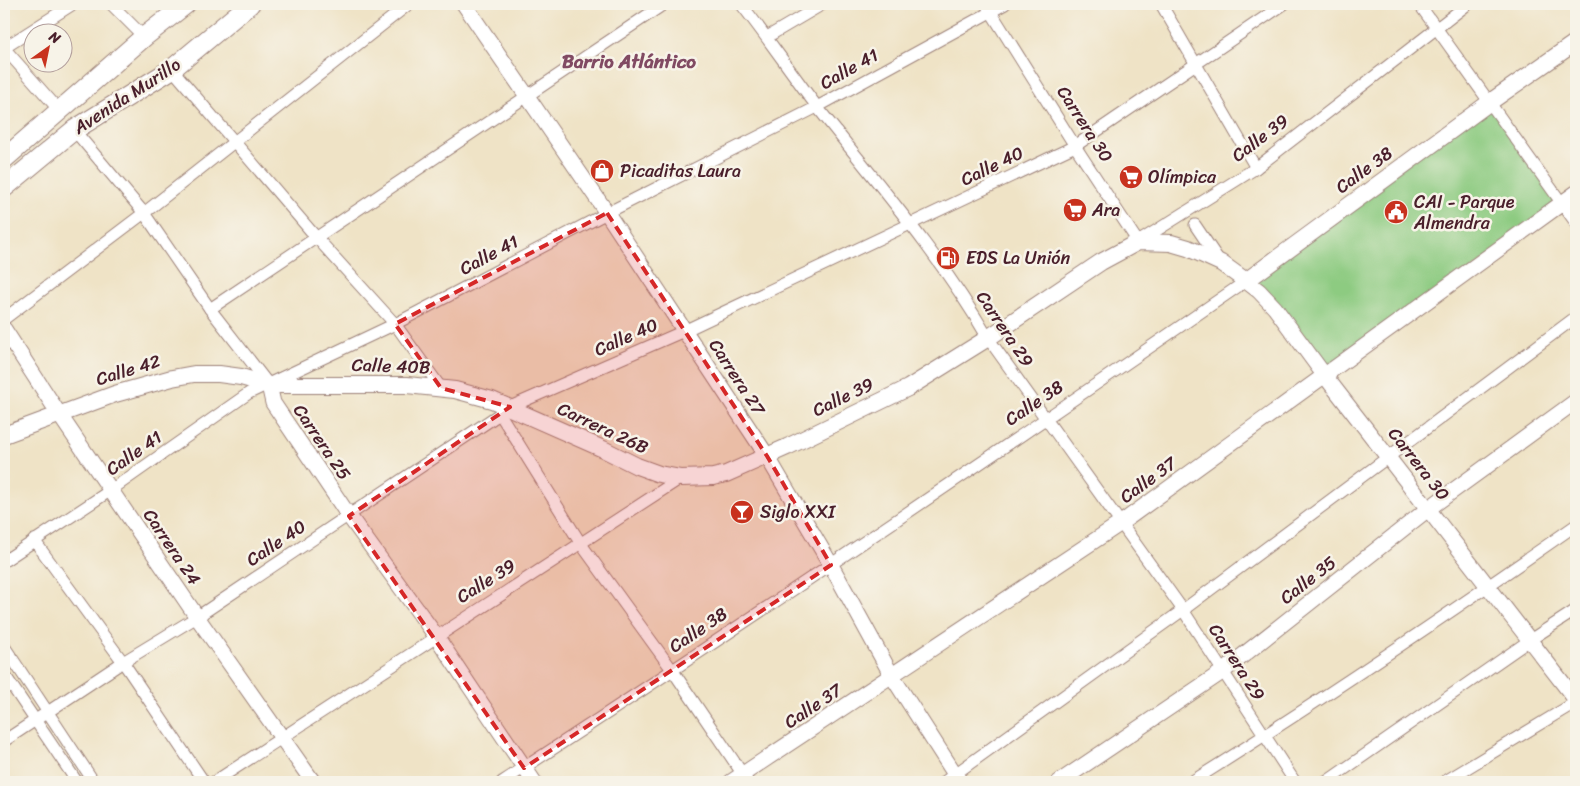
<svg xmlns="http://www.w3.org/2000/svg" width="1580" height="786" font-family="Sriracha,sans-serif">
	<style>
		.green { fill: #8dcb81; stroke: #6c7556 }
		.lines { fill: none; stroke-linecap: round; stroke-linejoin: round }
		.minor-casing { stroke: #9c8178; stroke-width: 13 }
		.tertiary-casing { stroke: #9c8178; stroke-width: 17 }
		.secondary-casing { stroke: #9c8178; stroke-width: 18 }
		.primary-casing { stroke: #9c8178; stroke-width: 21 }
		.minor { stroke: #fff; stroke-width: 11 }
		.tertiary { stroke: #fff; stroke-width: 15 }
		.secondary { stroke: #fff; stroke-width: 16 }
		.primary { stroke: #fff; stroke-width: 19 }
		.marked { fill: #d62828; fill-opacity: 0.2; stroke: #d62828; stroke-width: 4; stroke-dasharray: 10 6; stroke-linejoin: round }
		.labels { text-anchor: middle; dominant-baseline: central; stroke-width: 5; stroke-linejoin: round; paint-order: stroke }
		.street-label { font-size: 18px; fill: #4a1f2b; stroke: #f7f3e8 }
		.poi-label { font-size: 18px; fill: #4a1f2b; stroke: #f7f3e8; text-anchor: start }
		.neighbourhood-label { font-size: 19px; font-weight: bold; fill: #814a63; stroke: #f7f3e8 }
	</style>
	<rect width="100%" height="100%" fill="#f7f3e8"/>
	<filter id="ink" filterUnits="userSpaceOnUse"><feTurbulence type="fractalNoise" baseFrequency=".02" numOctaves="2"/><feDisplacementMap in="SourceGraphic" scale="10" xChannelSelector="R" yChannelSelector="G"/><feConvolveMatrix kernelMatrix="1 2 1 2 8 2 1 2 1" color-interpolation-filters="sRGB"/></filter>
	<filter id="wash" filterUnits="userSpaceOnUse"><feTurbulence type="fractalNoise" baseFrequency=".0096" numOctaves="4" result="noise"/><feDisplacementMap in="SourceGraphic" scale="20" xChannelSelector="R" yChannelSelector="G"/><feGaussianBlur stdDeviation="1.12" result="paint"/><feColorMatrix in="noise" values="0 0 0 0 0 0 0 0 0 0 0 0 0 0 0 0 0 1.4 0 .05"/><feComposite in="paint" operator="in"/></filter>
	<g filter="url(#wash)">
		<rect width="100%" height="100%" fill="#efe3c6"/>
		<!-- green -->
		<path class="green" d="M1490 103 1562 204 1325 376 1246 281Z"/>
	</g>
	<g filter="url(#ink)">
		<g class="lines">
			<!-- minor casing -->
			<g class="minor-casing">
				<g id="minor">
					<path d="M111 4 144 37"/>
					<path d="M741 4C768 38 792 74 818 108 877 183 940 255 988 338L1183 610 1295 782"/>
					<path d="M986 4 1075 146 1138 242 1256 168 1468 4"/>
					<path d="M1161 4 1256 168"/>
					<path d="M1419 4 1576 223"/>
					<path d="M767 37 823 4"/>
					<path d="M4 48 59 110"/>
					<path d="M4 48 73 4"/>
					<path d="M172 69 316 237 395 324 441 388"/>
					<path d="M74 130 144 213 210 309 269 385"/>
					<path d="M1195 225 1220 262"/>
					<path d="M210 309 664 4"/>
					<path d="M4 319 144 213 409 4"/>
					<path d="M500 414 581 544 673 671 748 782"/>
					<path d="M34 540 123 662 204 782"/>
					<path d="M4 561 111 490 249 393 395 324 607 213 817 107 1005 4"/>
					<path d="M4 646 94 782"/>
					<path d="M4 674 77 782"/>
					<path d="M4 741 123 662 197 617 510 407 684 331 1075 146 1284 4"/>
					<path d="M214 782 681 478"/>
					<path d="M502 782C753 619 1000 451 1246 281"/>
					<path d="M944 782 1183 610 1576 317"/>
					<path d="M1191 782C1322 700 1450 613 1576 525"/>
					<path d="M1326 782 1530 640 1576 610"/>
					<path d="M1444 782 1576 702"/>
				</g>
			</g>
			<!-- tertiary casing -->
			<g class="tertiary-casing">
				<g id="tertiary">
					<path d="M464 4 607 213 767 456 831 565 892 676 960 782"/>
					<path d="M1246 281 1259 291 1275 308 1325 376 1576 700"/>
					<path d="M4 329 59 414 197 617 313 782"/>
					<path d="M269 385 273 403 349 516 436 636 534 782"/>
					<path d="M731 782 1121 523 1576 193"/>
					<path d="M1059 782 1222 672 1428 509 1576 401"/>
				</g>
			</g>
			<!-- secondary casing -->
			<g class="secondary-casing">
				<path id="secondary" d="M4 435 115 394 172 378 194 374H219L241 377 269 385H407L455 390 492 400 603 449 637 466 659 474 681 478 713 477 726 474 787 447 908 388 988 338 1101 262 1138 242 1171 243 1188 248 1221 263 1246 281 1490 102 1576 42"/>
			</g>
			<!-- primary casing -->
			<g class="primary-casing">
				<g id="primary">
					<path d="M4 159 144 37 186 4"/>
					<path d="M4 188 74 130 172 69 250 4"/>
				</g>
			</g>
			<!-- minor -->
			<use href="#minor" class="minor"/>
			<!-- tertiary -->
			<use href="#tertiary" class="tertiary"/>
			<!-- secondary -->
			<use href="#secondary" class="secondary"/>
			<!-- primary -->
			<use href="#primary" class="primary"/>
		</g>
	</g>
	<!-- marked area -->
	<path class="marked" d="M607 213 767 456 831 565 524 768 349 516 510 407 441 388 395 324Z"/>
	<!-- icons -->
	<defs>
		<g id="shop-disc" transform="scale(1.25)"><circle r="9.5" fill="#c8321e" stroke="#f7f3e8"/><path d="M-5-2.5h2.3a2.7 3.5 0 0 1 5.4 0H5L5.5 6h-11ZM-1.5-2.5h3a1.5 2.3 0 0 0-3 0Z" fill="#fff"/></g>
		<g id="supermarket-disc" transform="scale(1.25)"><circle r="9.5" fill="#c8321e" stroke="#f7f3e8"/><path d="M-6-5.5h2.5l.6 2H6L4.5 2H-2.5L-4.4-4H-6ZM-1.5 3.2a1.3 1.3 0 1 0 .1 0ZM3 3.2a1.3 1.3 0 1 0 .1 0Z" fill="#fff"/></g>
		<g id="civic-disc" transform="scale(1.25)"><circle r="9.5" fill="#c8321e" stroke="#f7f3e8"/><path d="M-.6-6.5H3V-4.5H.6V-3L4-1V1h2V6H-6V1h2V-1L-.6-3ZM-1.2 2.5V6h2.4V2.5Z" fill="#fff"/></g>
		<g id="fuel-disc" transform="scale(1.25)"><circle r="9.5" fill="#c8321e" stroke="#f7f3e8"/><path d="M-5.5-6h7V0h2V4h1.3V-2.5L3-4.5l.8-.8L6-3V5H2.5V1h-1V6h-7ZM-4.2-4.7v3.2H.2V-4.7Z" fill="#fff"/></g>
		<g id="bar-disc" transform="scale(1.25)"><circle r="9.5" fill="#c8321e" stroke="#f7f3e8"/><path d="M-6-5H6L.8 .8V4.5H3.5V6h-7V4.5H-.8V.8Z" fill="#fff"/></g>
	</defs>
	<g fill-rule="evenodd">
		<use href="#shop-disc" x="602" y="171"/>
		<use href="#supermarket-disc" x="1131" y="177"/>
		<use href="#supermarket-disc" x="1075" y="210"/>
		<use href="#civic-disc" x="1396" y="212"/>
		<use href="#fuel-disc" x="948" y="258"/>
		<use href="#bar-disc" x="742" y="512"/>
	</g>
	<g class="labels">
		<!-- street labels -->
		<g class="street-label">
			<text transform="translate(849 69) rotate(-29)">Calle 41</text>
			<text transform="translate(127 96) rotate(-33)">Avenida Murillo</text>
			<text transform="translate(1085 124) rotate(57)">Carrera 30</text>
			<text transform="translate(1260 138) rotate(-37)">Calle 39</text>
			<text transform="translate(992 166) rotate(-26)">Calle 40</text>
			<text transform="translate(1364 170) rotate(-36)">Calle 38</text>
			<text transform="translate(489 255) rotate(-28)">Calle 41</text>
			<text transform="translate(1005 329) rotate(56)">Carrera 29</text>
			<text transform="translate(626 337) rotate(-24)">Calle 40</text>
			<text transform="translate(391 366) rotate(2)">Calle 40B</text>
			<text transform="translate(128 370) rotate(-17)">Calle 42</text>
			<text transform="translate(737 377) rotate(57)">Carrera 27</text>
			<text transform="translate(843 397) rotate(-26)">Calle 39</text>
			<text transform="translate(1034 403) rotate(-34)">Calle 38</text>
			<text transform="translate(603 428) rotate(25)">Carrera 26B</text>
			<text transform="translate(322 442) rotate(56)">Carrera 25</text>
			<text transform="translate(134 453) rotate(-35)">Calle 41</text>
			<text transform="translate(1419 464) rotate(52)">Carrera 30</text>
			<text transform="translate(1148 480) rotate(-36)">Calle 37</text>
			<text transform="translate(276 543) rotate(-34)">Calle 40</text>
			<text transform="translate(172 547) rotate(56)">Carrera 24</text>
			<text transform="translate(1308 580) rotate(-38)">Calle 35</text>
			<text transform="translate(486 581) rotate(-32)">Calle 39</text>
			<text transform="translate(698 630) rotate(-34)">Calle 38</text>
			<text transform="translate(1237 662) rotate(57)">Carrera 29</text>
			<text transform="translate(813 706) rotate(-34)">Calle 37</text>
		</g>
		<!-- poi labels -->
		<g class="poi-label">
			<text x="620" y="171">Picaditas Laura</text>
			<text x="1148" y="177">Olímpica</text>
			<text x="1414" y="202">CAI - Parque<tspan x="1414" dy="21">Almendra</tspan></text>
			<text x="1092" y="210">Ara</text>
			<text x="966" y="258">EDS La Unión</text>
			<text x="760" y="512">Siglo XXI</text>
		</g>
		<!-- neighbourhood labels -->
		<g class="neighbourhood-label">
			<text x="629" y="61">Barrio Atlántico</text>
		</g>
	</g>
	<!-- margin -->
	<rect width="1580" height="786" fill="none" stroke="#f7f3e8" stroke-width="20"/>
	<!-- north arrow -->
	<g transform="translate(48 48) rotate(33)"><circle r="24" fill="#f7f3e8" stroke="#b29e9c"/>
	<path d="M0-4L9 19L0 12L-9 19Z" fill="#c8321e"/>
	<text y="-8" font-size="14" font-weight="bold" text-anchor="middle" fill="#4a1f2b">N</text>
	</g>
</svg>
